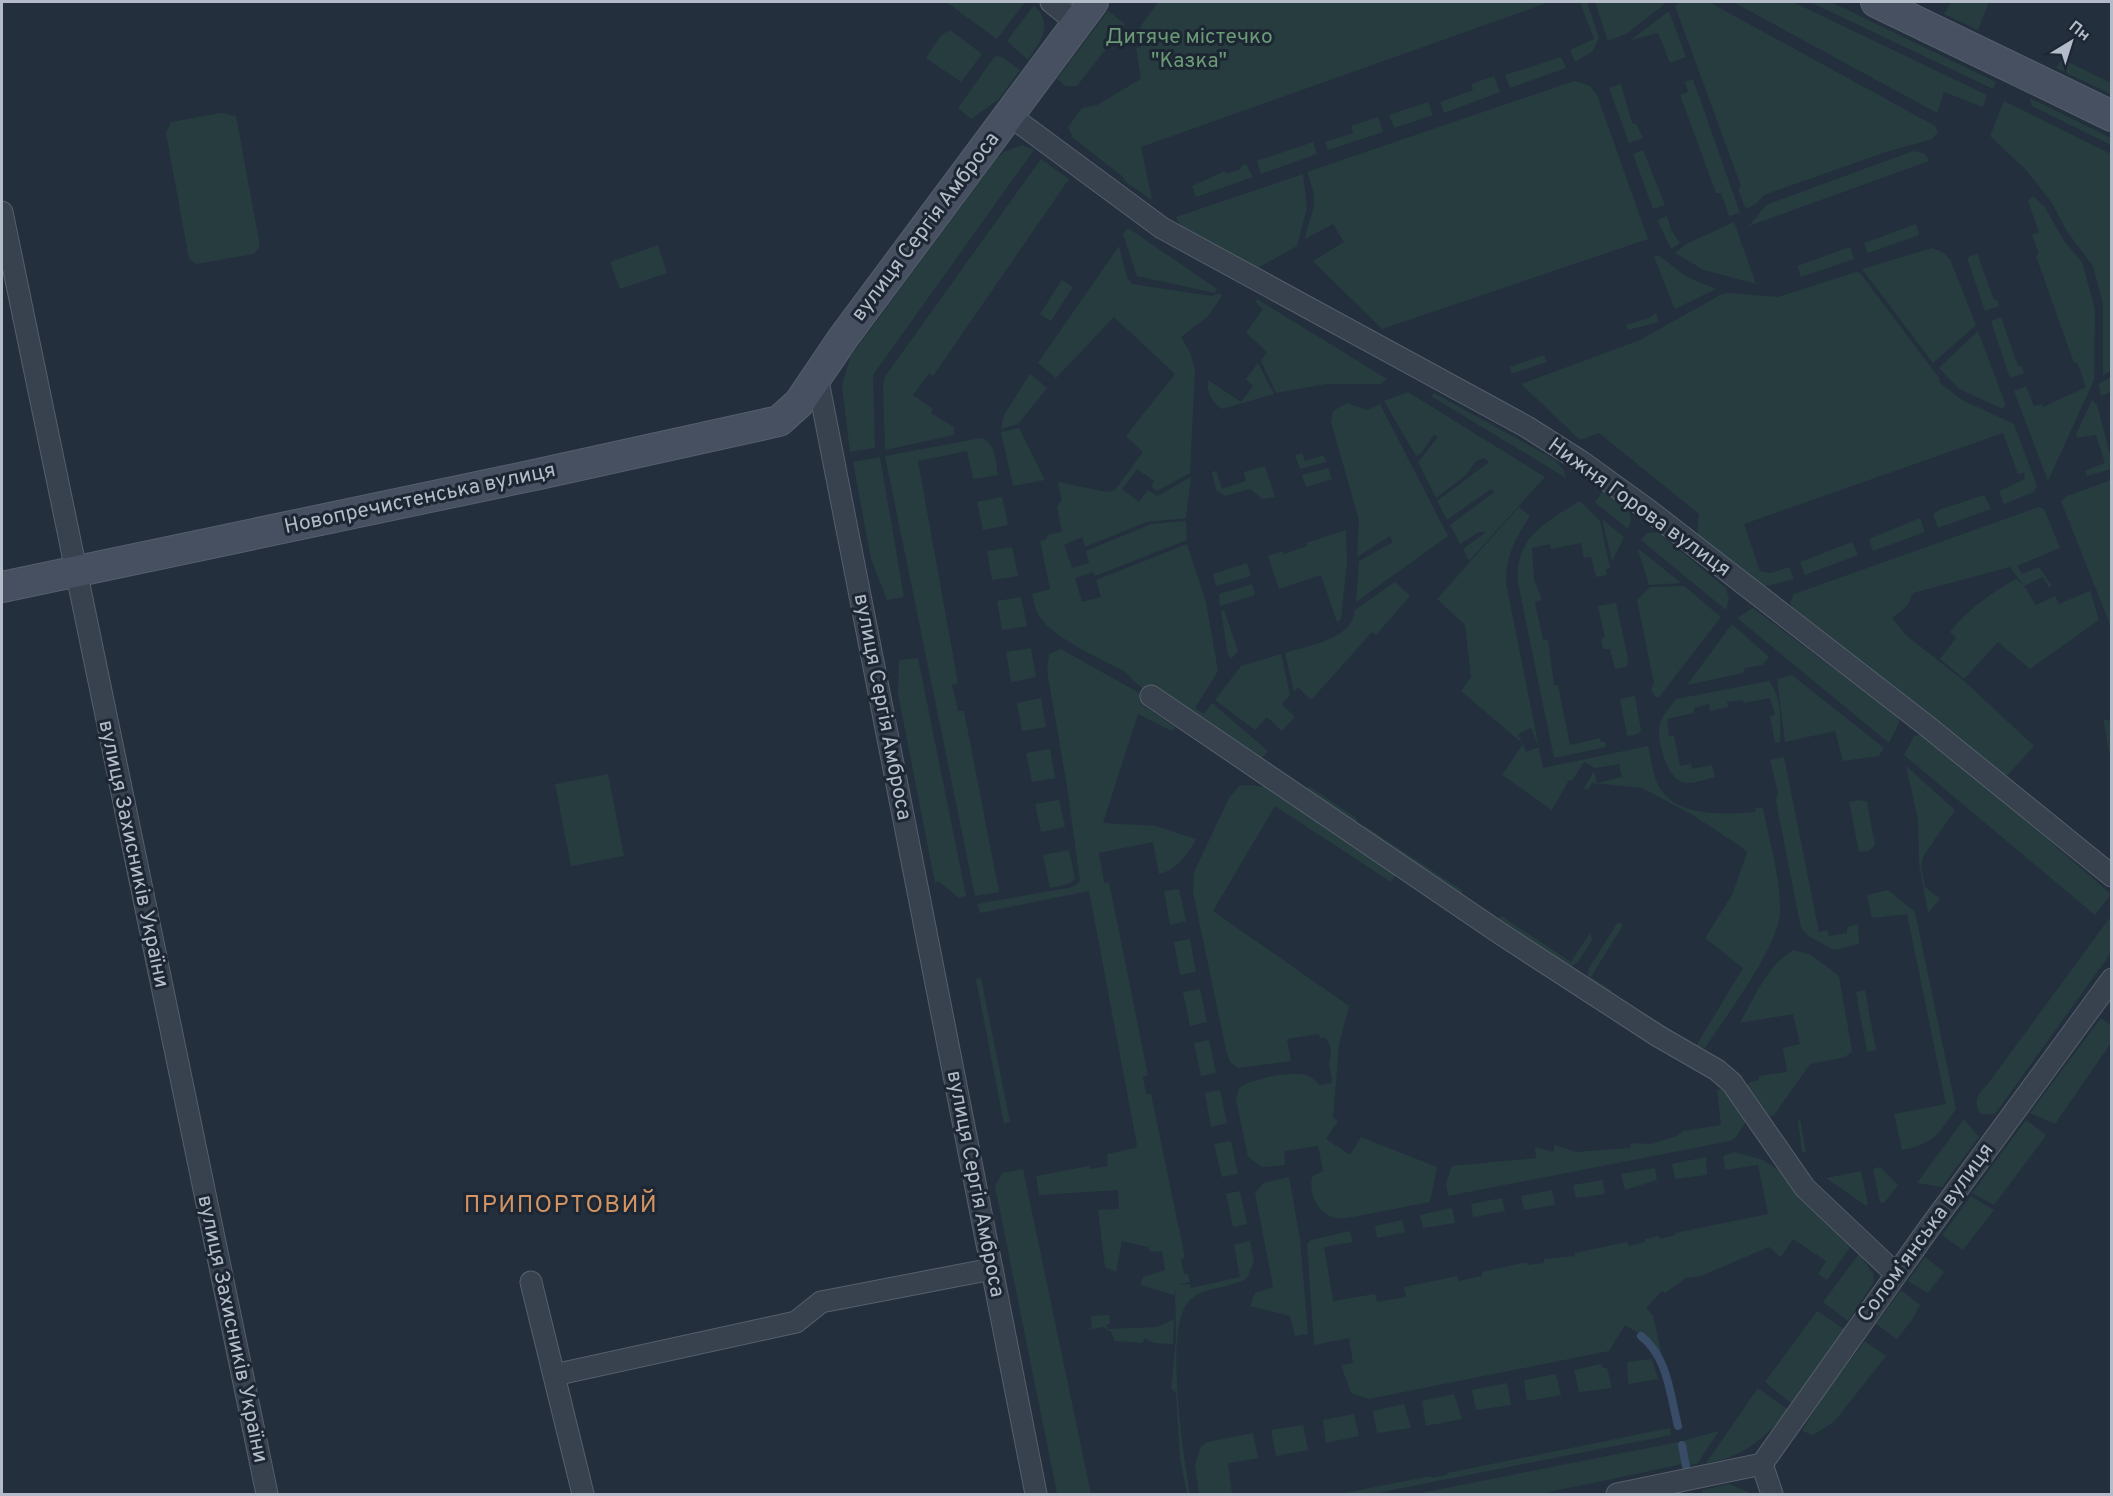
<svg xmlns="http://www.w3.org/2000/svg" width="2113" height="1496" font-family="Overpass,sans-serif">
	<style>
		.green { fill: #263c3f }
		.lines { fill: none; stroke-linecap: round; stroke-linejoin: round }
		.stream { stroke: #394c67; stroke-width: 8 }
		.street-casing { stroke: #565f6c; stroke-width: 23 }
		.secondary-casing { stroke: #565f6c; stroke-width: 32 }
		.street { stroke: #38414e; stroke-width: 21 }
		.secondary { stroke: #465061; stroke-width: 30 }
		.labels { text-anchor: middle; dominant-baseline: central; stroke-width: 6; stroke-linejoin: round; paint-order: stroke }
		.park-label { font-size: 21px; fill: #6b9a76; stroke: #1d2633 }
		.street-label { font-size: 21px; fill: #b4bcc9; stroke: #1d2633 }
		.quarter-label { font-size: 24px; letter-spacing: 1.5px; fill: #d59563; stroke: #1d2633 }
	</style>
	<rect width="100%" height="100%" fill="#242f3e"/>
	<!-- green -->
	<g class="green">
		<path d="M946 2H1025L997 39Z"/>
		<path d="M1158 2H1550L1141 147 1152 200 1127 183 1122 176 1073 138 1068 127 1082 108 1097 105 1141 79 1136 48 1141 47 1140 27Z"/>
		<path d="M1580 2H1587L1599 38 1593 51 1575 62 1570 50 1594 39Z"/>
		<path d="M1595 2H1667L1626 34 1608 41Z"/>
		<path d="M1680 2H1709L1935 126 1938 132 1932 139 1886 152 1764 195 1756 204 1746 209 1738 190 1741 186 1675 6Z"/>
		<path d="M1733 2H1793L1987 95 1983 107 1944 92 1937 113Z"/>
		<path d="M1810 2H1831L1996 82 1993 89Z"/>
		<path d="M1951 2H1989L1978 30 1944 14Z"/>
		<path d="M1034 5C1054 25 1041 41 1028 60L1007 41Z"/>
		<path d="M1108 11 1125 24 1077 86H1066L1057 79Z"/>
		<path d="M1669 11 1686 57 1670 63 1658 33 1631 40Z"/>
		<path d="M950 30 982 54 961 82 926 58 941 35Z"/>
		<path d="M995 56 1002 57 1020 70 999 99 971 119 958 108Z"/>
		<path d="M1561 57 1566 68 1510 88 1505 75Z"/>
		<path d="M2062 59 2111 83V94L2056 68Z"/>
		<path d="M1494 76 1500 92 1444 113 1440 102 1473 90 1471 84Z"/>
		<path d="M1693 79 1740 213 1729 216 1721 193H1716L1680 95 1688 92 1685 82Z"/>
		<path d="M1574 81 1590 86 1597 95 1648 239 1382 329 1313 261 1344 242 1333 224 1305 239C1312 206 1320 207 1307 172Z"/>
		<path d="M1621 84 1632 123 1636 124 1643 138 1629 143 1609 88Z"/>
		<path d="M2030 98 2111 138V145L2032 106Z"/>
		<path d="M2004 101 2111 154V371L2103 375V304L2093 266 2068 233 2052 203 2027 171 1990 136Z"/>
		<path d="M1428 102 1433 115 1394 128 1389 115Z"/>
		<path d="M221 113 236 116 260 246 254 254 196 264 189 259 166 133 171 122Z"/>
		<path d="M1378 117 1383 132 1328 150 1325 142 1353 133 1351 126Z"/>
		<path d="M1313 142 1317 154 1261 174 1257 161Z"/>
		<path d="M1022 145 1034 150 873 375 875 448 850 452 842 386 850 357 994 162 1003 152Z"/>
		<path d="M1643 150 1665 205 1653 209 1633 154Z"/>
		<path d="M1913 151 1925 154 1929 161 1749 226 1766 205Z"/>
		<path d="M1041 159 1069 179 933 376 929 373 913 395 933 409 931 413 954 427V435L885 450 883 384 886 375Z"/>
		<path d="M1246 164 1253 177 1196 197 1192 186 1225 171 1226 174 1241 169V166Z"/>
		<path d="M1303 174 1307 208 1297 246 1258 268 1180 226 1176 217Z"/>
		<path d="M2033 196 2045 207 2064 241 2082 262 2095 309 2094 380 2048 481 2014 391 2026 386 2034 406 2042 404 2043 407 2086 387 2077 362 2074 363 2036 256 2039 254 2032 235 2039 232 2028 201Z"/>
		<path d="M1667 216 1671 230 1680 243 1671 249 1657 220Z"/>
		<path d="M1734 222 1756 284 1704 270 1675 253 1686 244Z"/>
		<path d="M1916 224 1919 235 1868 253 1864 243Z"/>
		<path d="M1128 228 1217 289 1215 293 1137 276 1123 234Z"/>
		<path d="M658 245 667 273 620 289 610 262Z"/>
		<path d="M1119 246 1127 277 1132 284 1211 296 1220 293 1222 296 1208 316 1181 337 1191 354 1195 372 1190 473 1157 491 1151 486 1154 481 1137 469 1122 489 1139 502 1148 490 1157 496 1191 477 1186 518 1147 522 1085 547 1082 537 1064 545 1072 568 1089 563 1086 551 1151 524 1186 521 1187 540 1095 576 1093 572 1075 578 1082 602 1101 597 1096 580 1187 544 1206 602 1218 671 1195 708 1204 714 1212 703 1268 751 1258 763C1231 746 1141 694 1127 673 1104 660 1054 639 1040 617 1035 610 1034 602 1032 594L1050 589 1040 541 1047 539V535L1062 532 1057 506 1062 501 1058 482 1107 492 1115 490 1143 452 1126 436 1175 374 1114 317 1056 378 1038 363Z"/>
		<path d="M1850 247 1854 259 1801 277 1797 266Z"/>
		<path d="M1932 248 1942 252 1950 259 1976 325 1933 363 1862 269Z"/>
		<path d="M1977 253 1994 300H1997L1999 306 1985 311 1967 258Z"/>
		<path d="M1658 255 1687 277 1716 289 1675 309 1654 257Z"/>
		<path d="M1856 272 1860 273 1940 379 1939 382 1962 400 2014 424 2037 486 2034 492 2004 504 1999 491 2025 479 2024 473 2018 474 2003 433 1744 524 1760 571 1771 573 1789 567 1794 579 1763 587 1697 534 1699 514 1599 433 1580 440 1521 384 1640 340 1722 294 1728 293 1778 297Z"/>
		<path d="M1062 280 1073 287 1051 321 1040 314Z"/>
		<path d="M1257 299 1387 379 1381 384H1326L1276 393 1261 361 1267 352 1246 333 1263 309 1255 302Z"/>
		<path d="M1656 313 1659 322 1628 330 1626 325 1651 317Z"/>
		<path d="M2001 317 2018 366H2022L2024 373 2010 378 1991 321Z"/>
		<path d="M1978 331 2005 403 2003 409 1959 389 1939 368Z"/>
		<path d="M1544 355 1547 362 1511 374 1510 367Z"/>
		<path d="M1258 363 1274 394 1222 409C1212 402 1206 393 1208 380L1241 402 1253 386 1246 379Z"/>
		<path d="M1030 374 1047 388 1018 424 1001 429 1004 415Z"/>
		<path d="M2111 377V392L2101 396 2099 384Z"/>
		<path d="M1408 392 1545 477 1469 561 1463 549 1486 532H1479L1460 544 1450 525 1494 492 1491 489 1447 520 1437 501 1489 462 1484 458 1476 461 1465 476 1436 498 1418 462 1438 437 1434 435 1421 453 1416 456 1384 401Z"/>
		<path d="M1434 393 1554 459 1563 469 1566 478 1431 396Z"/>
		<path d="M2092 400 2097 405 2111 457V469L2087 476 2085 471 2105 463 2096 435 2077 438 2076 434Z"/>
		<path d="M1347 403 1367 410 1380 404 1448 536 1356 602 1359 561 1393 542 1390 536 1357 557 1359 520 1331 422 1333 411Z"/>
		<path d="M1019 428 1045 480 1013 486 1001 432Z"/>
		<path d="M981 438C996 443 996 462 998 475L973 479 967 451 918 461 958 683 952 685 958 711H964L999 892 975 896 885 456Z"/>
		<path d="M1302 453 1305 461 1324 455 1326 462 1300 469 1295 455Z"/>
		<path d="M880 457 904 597 887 600 871 559 853 462Z"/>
		<path d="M1265 466 1275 497 1262 499 1250 489 1225 496 1216 490 1212 472 1216 471 1222 489 1246 481 1244 472Z"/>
		<path d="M1328 468 1332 479 1306 487 1302 475Z"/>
		<path d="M2111 480H2112L2111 627 2061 501 2067 496Z"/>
		<path d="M1603 491 1629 510 1631 521 1628 529 1595 502Z"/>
		<path d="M1984 495 1991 509 1938 528 1933 515 1939 510Z"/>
		<path d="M1002 497 1008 525 983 530 977 502Z"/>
		<path d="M1580 501 1600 521 1610 568 1606 569 1607 575 1596 577 1591 557 1584 558 1581 543 1551 549 1550 544 1532 548 1534 579 1542 600 1535 602 1543 640H1548L1554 685H1558L1570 745 1600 738 1601 742H1605L1606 747 1554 758 1518 583C1514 537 1546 522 1580 501Z"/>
		<path d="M1519 507 1530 516C1515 539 1506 555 1506 583L1543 768 1648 746C1651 759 1653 775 1659 787 1676 817 1726 815 1755 812L1756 808H1763C1769 841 1781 878 1780 912 1779 947 1725 1017 1705 1048L1686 1045 1641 1018 1645 1013 1696 1046 1743 968 1705 938 1732 895 1747 853 1743 848 1691 814 1642 788 1592 783 1588 790 1584 788 1594 771 1597 783 1622 777 1619 764 1595 768 1584 762 1572 781 1569 780 1552 810 1502 775 1523 744 1526 752 1539 747 1531 728 1518 734 1522 743 1461 691 1471 677 1465 625 1437 599Z"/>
		<path d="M2039 507 2044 509 2060 548 2017 566 2022 574 2039 567 2052 586 2049 588 2043 577 2024 586 2036 605 2055 596 2059 604 2090 591 2099 620 2030 669 1998 642 1964 679 1940 659 1956 638 1950 632C1967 610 1991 593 2016 579L2023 585 2010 567 1913 593 1907 606 1892 618 1907 636 1963 680 2034 746 2006 777 1793 609 1790 602 1794 594Z"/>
		<path d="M1920 518 1925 532 1873 551 1869 539Z"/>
		<path d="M1602 519 1624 537 1612 561Z"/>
		<path d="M1346 530 1347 562 1341 619 1337 622 1321 575 1279 589 1268 556 1283 551 1284 554 1307 546 1306 543Z"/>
		<path d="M1657 532 1726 588 1729 599 1726 610 1641 540 1647 533Z"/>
		<path d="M1852 542 1858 555 1805 575 1800 562Z"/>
		<path d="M1012 547 1018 576 992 580 987 551Z"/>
		<path d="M1638 550H1640L1681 583 1649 585Z"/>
		<path d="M1247 563 1251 576 1216 586 1213 574Z"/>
		<path d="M1395 582 1410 596 1376 635 1372 632 1311 700 1298 687 1294 692 1285 653C1309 645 1352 640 1355 610Z"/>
		<path d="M1252 584 1255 595 1220 606 1219 594Z"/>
		<path d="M1684 586 1721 617 1659 697 1656 698 1651 690 1654 683 1637 600 1650 587Z"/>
		<path d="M1021 597 1027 626 1002 630 997 601Z"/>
		<path d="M1616 603 1628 658 1627 667 1615 669 1610 649H1603L1601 639 1605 637 1598 606Z"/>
		<path d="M1753 608 1898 717 1899 723 1889 743 1737 618Z"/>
		<path d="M1224 610 1238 651 1232 658 1228 655 1221 611Z"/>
		<path d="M1732 624 1769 657 1762 665 1745 668 1743 673 1687 685Z"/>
		<path d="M1031 648 1036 677 1011 682 1006 652Z"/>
		<path d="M1061 649 1134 690 1144 697 1141 704 1175 727 1172 731 1138 714 1103 823 1156 826 1196 839C1188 854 1177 870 1159 874L1153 842 1099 853 1104 883 1109 882 1148 1075 1143 1077 1146 1094H1151L1185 1258 1181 1259 1184 1274H1188L1190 1282 1178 1285 1190 1284 1191 1288 1240 1277 1234 1245 1250 1241 1254 1262 1247 1278C1230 1289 1206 1286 1191 1299 1162 1323 1184 1458 1190 1494H1187L1180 1458 1176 1393 1171 1388 1176 1340 1175 1289 1174 1295 1140 1285 1143 1277 1165 1270 1162 1251 1151 1252 1148 1247 1122 1241 1116 1272 1105 1267 1098 1210 1119 1209 1118 1190 1039 1195 1036 1176 1089 1166 1090 1169 1108 1166 1107 1154 1135 1148 1137 1145 1089 891 980 913 977 904 1073 887 1080 881 1067 786 1047 671 1049 654Z"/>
		<path d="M1281 654 1290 695 1282 704 1295 717 1282 731 1267 717 1255 730 1215 700 1241 666Z"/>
		<path d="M918 658 966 896 959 898 938 881 935 883 898 694 899 660Z"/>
		<path d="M1792 675 1884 748 1879 756 1843 761 1835 731 1785 742 1777 679Z"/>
		<path d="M1769 681C1782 697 1781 723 1780 742L1775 743 1770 716 1775 715 1770 698 1744 703 1742 700 1727 702 1728 707 1710 711 1709 704 1694 708V713L1667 719 1669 736H1674L1680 766 1691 764 1692 769 1712 765 1715 777C1705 779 1692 785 1682 782 1667 778 1655 736 1660 723 1663 714 1671 706 1676 699Z"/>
		<path d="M1635 696 1641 731 1635 735 1627 736 1620 699Z"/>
		<path d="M1041 698 1046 727 1022 731 1017 703Z"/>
		<path d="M2103 719 2111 721V762Z"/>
		<path d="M1919 735 1927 737 1958 762 2111 894 2095 915 1904 755 1914 736Z"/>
		<path d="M1050 749 1055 778 1032 782 1026 753Z"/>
		<path d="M1784 757 1819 932 1827 930 1829 936 1847 933V927L1858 924 1859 944 1834 950 1808 936 1801 928 1776 801 1778 793 1770 760Z"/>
		<path d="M1906 766 1955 810 1924 855 1921 865 1925 887 1940 899 1928 913 1919 863 1918 820Z"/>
		<path d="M608 774 624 856 571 866 555 784Z"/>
		<path d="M1248 785 1265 787 1397 873 1391 882 1275 806 1213 911 1349 1006 1339 1045 1333 1118 1338 1121 1326 1139 1350 1155 1361 1137 1437 1167 1430 1202 1347 1218C1341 1218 1333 1219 1328 1215 1316 1209 1307 1188 1313 1176L1323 1171 1318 1146 1284 1151 1285 1165 1262 1167 1248 1157 1236 1099 1239 1088C1249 1079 1295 1070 1308 1076 1313 1078 1316 1081 1319 1085L1332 1083C1332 1077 1329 1068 1329 1062 1331 1050 1333 1049 1326 1038H1320L1319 1034 1287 1039 1291 1061 1238 1068 1230 1062 1226 1050 1193 892 1194 872 1229 798 1239 786Z"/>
		<path d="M1309 786 1357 819 1353 827 1304 794Z"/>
		<path d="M1059 800 1065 827 1041 832 1035 804Z"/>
		<path d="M1859 800 1867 802 1875 845 1869 851 1859 852 1849 802Z"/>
		<path d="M1365 826 1463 891 1458 899 1360 832Z"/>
		<path d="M1069 850 1075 879 1069 884 1050 888 1043 855Z"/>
		<path d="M1179 889 1186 921 1170 925 1164 891Z"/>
		<path d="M1888 890 1915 912 1956 1109C1936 1136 1936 1143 1902 1150L1894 1114 1946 1104 1907 914 1872 918 1867 895Z"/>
		<path d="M1501 916 1571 962 1590 933 1592 940 1577 963 1568 968 1497 920Z"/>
		<path d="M2111 916V953L1995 1114H1981C1972 1102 1978 1093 1987 1085Z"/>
		<path d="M1618 922 1623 925 1591 977 1612 991 1609 996 1587 981 1589 968Z"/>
		<path d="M1190 939 1196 972 1180 975 1174 942Z"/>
		<path d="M1794 950 1811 955 1839 976 1852 1051 1845 1057 1810 1064 1774 1115 1768 1117 1745 1087 1750 1082 1759 1080V1076L1787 1072 1783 1048 1800 1044 1793 1014 1740 1023C1754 998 1768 964 1794 950Z"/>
		<path d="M981 978 1010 1122 1004 1124 976 979Z"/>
		<path d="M1200 989 1207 1022 1190 1026 1183 992Z"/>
		<path d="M1865 990 1876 1050 1867 1052 1856 992Z"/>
		<path d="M2101 1018 2111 1025V1043L2055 1124 2030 1113Z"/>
		<path d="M1209 1040 1216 1073 1201 1076 1194 1043Z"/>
		<path d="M1722 1089 1747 1120 1736 1137 1730 1141 1448 1196 1446 1183 1452 1166 1536 1158 1535 1147 1553 1152 1555 1145 1576 1152 1630 1148 1631 1143 1651 1144 1677 1136 1683 1131 1721 1125 1717 1090Z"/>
		<path d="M1220 1090 1227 1123 1211 1127 1205 1093Z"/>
		<path d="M1800 1119 1806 1152 1802 1153 1798 1120Z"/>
		<path d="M1964 1119 1979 1137 1942 1187 1917 1183Z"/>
		<path d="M2026 1120 2045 1134V1137L1994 1205 1972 1193Z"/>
		<path d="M1231 1141 1238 1174 1222 1177 1214 1144Z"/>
		<path d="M1735 1152 1763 1160 1787 1176 1801 1197 1851 1246 1827 1280 1818 1274 1826 1261 1793 1239 1781 1257 1769 1247 1701 1276 1686 1278 1665 1293 1662 1291 1646 1308 1653 1315 1662 1356 1647 1338 1625 1325 1609 1351 1369 1399 1351 1393 1341 1365 1353 1363 1349 1338 1314 1345 1307 1244 1311 1240 1350 1231 1353 1242 1324 1247 1333 1301 1375 1294 1377 1302 1406 1297 1404 1287 1457 1276 1459 1281 1482 1276V1272L1527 1262 1528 1265 1544 1263V1259L1575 1256V1253L1627 1242 1629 1246 1645 1242V1239L1659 1236 1660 1239 1675 1235V1233L1768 1214 1758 1165 1725 1170 1723 1156Z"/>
		<path d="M1706 1157 1707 1175 1675 1179 1672 1164Z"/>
		<path d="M1880 1167 1898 1185 1885 1202 1880 1203 1873 1169Z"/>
		<path d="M1655 1168 1657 1180 1625 1190 1621 1174Z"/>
		<path d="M1023 1169 1091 1494H1057L995 1186 1002 1173Z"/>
		<path d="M1861 1171 1868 1204 1865 1205 1826 1178Z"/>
		<path d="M1289 1177 1300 1239 1308 1334 1295 1336 1290 1316 1250 1306 1255 1293 1273 1287 1255 1193 1263 1183Z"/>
		<path d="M1603 1180 1605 1194 1576 1198 1573 1185Z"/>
		<path d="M1552 1190 1555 1205 1524 1210 1521 1196Z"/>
		<path d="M1240 1191 1247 1224 1233 1227 1226 1194Z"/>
		<path d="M1971 1196 1994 1210 1963 1250 1942 1235Z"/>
		<path d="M1502 1198 1505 1211 1473 1217 1471 1204Z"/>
		<path d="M1452 1208 1455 1223 1423 1228 1420 1215Z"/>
		<path d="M1402 1220 1405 1232 1377 1238 1375 1226Z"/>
		<path d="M1859 1254 1873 1273 1874 1282 1848 1321 1823 1302Z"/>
		<path d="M1925 1257 1944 1272 1928 1293 1908 1281Z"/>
		<path d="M1901 1290 1920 1305 1912 1320 1897 1339 1876 1324Z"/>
		<path d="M1817 1311 1847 1331 1792 1404 1765 1382Z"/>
		<path d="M1109 1315 1110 1324 1106 1325 1108 1329 1157 1327 1174 1319 1173 1344 1154 1343 1145 1338 1142 1343 1115 1341 1111 1332 1103 1327 1087 1330 1092 1327 1091 1316Z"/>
		<path d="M1865 1341 1886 1356 1834 1422 1813 1435 1802 1431 1825 1393Z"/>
		<path d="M1652 1359 1658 1379 1628 1384 1627 1362Z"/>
		<path d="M1601 1364 1603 1368H1607L1612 1388 1579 1392 1574 1370Z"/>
		<path d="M1556 1374 1561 1395 1527 1401 1524 1380Z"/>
		<path d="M1507 1383 1511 1405 1476 1410 1472 1390Z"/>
		<path d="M1758 1388 1788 1410C1766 1438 1742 1458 1706 1463Z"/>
		<path d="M1454 1394 1462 1419 1426 1426 1422 1401Z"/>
		<path d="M1404 1404 1411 1428 1377 1433 1373 1411Z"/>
		<path d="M1354 1414 1359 1436 1326 1443 1323 1420Z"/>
		<path d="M1303 1425 1308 1450 1276 1456 1271 1430Z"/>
		<path d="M1670 1428 1671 1435 1372 1494H1339L1431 1476 1432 1478 1447 1475V1473Z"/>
		<path d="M1719 1431 1697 1464 1690 1465 1685 1440Z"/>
		<path d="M1253 1433 1258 1458 1228 1463 1232 1494H1199L1195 1465 1201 1446 1208 1442Z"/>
		<path d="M1678 1442 1683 1464 1540 1494H1416Z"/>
		<path d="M1729 1484 1753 1494H1703L1702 1490Z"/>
	</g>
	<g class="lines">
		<!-- stream -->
		<g class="stream">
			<path d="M1641 1336C1668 1357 1670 1395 1678 1426"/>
			<path d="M1682 1445 1686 1466"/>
		</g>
		<!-- street casing -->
		<g class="street-casing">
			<g id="street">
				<path d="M1051 2 1077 23"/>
				<path d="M1009 115 1162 228 1527 427 1582 462 1647 509 1927 726 2112 876"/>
				<path d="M2 212 267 1494"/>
				<path d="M817 376 1036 1494"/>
				<path d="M1151 696 1501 934 1658 1036 1717 1070 1732 1083 1805 1188 1896 1274"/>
				<path d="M531 1282 583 1494"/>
				<path d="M554 1375 796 1322 821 1302 992 1269"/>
				<path d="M1617 1494 1762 1464"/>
				<path d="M1772 1494 1762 1464 1927 1231 2112 979"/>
			</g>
		</g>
		<!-- secondary casing -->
		<g class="secondary-casing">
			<g id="secondary">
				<path d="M1876 2 2112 116"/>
				<path d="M2 587 539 474 779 421 799 403 843 338 1093 2"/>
			</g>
		</g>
		<!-- street -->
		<use href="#street" class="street"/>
		<!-- secondary -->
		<use href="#secondary" class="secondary"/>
	</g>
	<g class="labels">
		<!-- park labels -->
		<g class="park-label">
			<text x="1189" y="37">Дитяче містечко<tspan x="1189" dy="24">"Казка"</tspan></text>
		</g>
		<!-- street labels -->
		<g class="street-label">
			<text transform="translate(926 227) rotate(-53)">вулиця Сергія Амброса</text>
			<text transform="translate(420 499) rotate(-12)">Новопречистенська вулиця</text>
			<text transform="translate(1639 508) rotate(36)">Нижня Горова вулиця</text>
			<text transform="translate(882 707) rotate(79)">вулиця Сергія Амброса</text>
			<text transform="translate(133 854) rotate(78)">вулиця Захисників України</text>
			<text transform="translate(975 1184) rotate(79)">вулиця Сергія Амброса</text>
			<text transform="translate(1926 1233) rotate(-54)">Соломʼянська вулиця</text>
			<text transform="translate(232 1329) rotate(78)">вулиця Захисників України</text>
		</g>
		<!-- quarter labels -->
		<g class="quarter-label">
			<text x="561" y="1206">ПРИПОРТОВИЙ</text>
		</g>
	</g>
	<!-- border -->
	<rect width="2113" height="1496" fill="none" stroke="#b4bcc9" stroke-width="6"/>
	<!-- north arrow -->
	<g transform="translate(2071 42) rotate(38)" stroke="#1d2633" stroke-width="4.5" paint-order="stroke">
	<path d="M0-4.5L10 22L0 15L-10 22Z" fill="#b4bcc9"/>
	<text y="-9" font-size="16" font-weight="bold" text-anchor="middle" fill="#b4bcc9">Пн</text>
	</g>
</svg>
